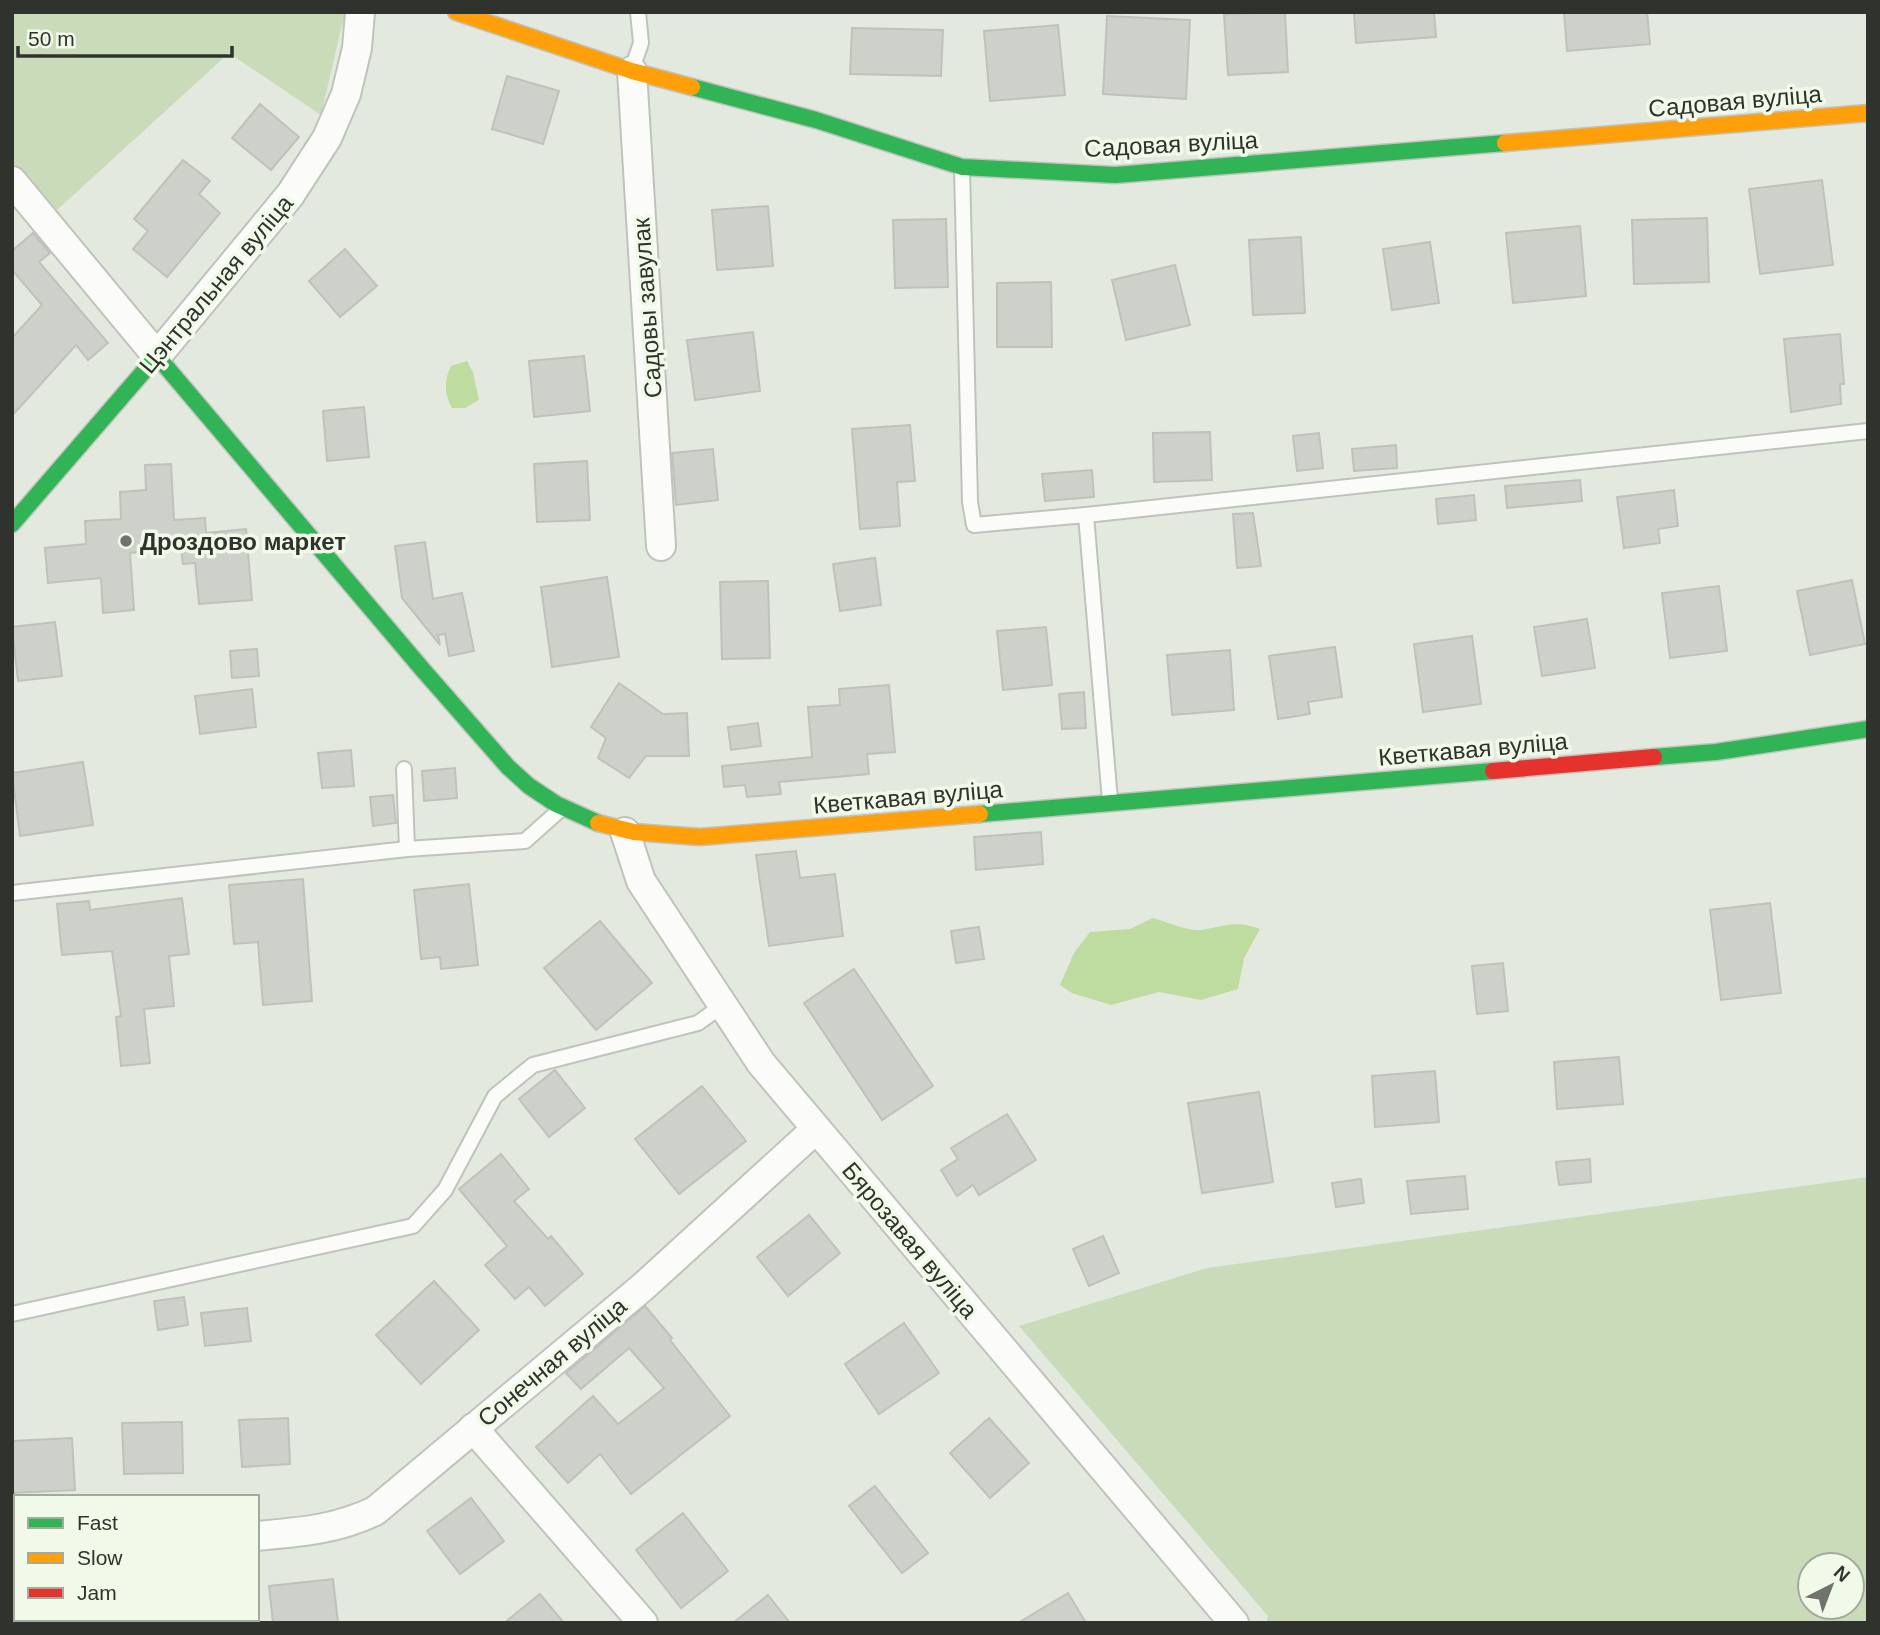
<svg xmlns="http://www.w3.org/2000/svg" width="1880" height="1635" font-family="Helvetica,sans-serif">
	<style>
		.green { fill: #c9dbb8; fill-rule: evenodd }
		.water { fill: #bedca0 }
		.building { fill: #cdd1ca; stroke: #bfc2bb; stroke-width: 2 }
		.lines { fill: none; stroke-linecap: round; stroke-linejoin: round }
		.lane-casing { stroke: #bfc3bc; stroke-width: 18 }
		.street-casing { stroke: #bfc3bc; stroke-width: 32 }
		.fast-casing { stroke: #bfc3bc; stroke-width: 19 }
		.slow-casing { stroke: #bfc3bc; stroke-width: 19 }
		.jam-casing { stroke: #bfc3bc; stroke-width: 19 }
		.lane { stroke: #fbfcfa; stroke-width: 14 }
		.street { stroke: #fbfcfa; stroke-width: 28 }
		.fast { stroke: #30b455; stroke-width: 16 }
		.slow { stroke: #ff9f0a; stroke-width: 16 }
		.jam { stroke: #e5322d; stroke-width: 16 }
		.poi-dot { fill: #6f736c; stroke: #f1fae9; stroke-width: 2.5 }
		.labels { text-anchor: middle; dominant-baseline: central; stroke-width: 7; stroke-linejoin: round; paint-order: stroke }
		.street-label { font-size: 24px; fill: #30332d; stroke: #f1fae9 }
		.poi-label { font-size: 24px; font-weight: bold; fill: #30332d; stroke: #f1fae9; text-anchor: start }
	</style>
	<rect width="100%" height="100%" fill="#e4e9e0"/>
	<!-- green -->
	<g class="green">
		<path d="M12 12H345L321 115 229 53 57 210 12 162Z"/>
		<path d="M1868 1177V1623H1266L1268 1616 1019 1326 1207 1268ZM1810 1565H1852V1607H1810Z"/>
	</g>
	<!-- water -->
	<g class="water">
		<path d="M467 361 473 372 479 400 465 408H452C444 394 444 380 451 366Z"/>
		<path d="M1153 918C1167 922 1187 931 1201 930 1226 926 1235 920 1260 929L1244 958 1238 989 1201 1000 1159 992 1111 1005 1072 993 1060 985 1074 953 1090 932 1130 929Z"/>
	</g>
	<!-- building -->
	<g class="building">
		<path d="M1285 12 1288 72 1228 75 1224 14Z"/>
		<path d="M1354 12H1434L1436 37 1356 43Z"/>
		<path d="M1564 12H1647L1650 44 1567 51Z"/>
		<path d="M1107 16 1190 20 1186 99 1103 94Z"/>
		<path d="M1058 25 1065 95 990 101 984 31Z"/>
		<path d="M852 28 943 30 941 76 850 74Z"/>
		<path d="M507 76 559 91 543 144 492 129Z"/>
		<path d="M260 104 299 137 271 170 232 138Z"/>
		<path d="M183 160 210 181 199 194 220 213 167 277 133 249 148 231 134 219Z"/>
		<path d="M1822 180 1833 265 1760 274 1749 189Z"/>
		<path d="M768 206 773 266 717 270 712 210Z"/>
		<path d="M1707 218 1709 282 1634 284 1632 220Z"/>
		<path d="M946 219 948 287 895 288 893 220Z"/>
		<path d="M1580 226 1586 296 1513 303 1506 233Z"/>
		<path d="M33 233 50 253 39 262 108 343 88 360 76 345 12 416V338L42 305 12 270V251Z"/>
		<path d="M1301 237 1305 313 1253 315 1249 240Z"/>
		<path d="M1430 242 1439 303 1392 310 1383 249Z"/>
		<path d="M345 249 377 286 340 317 309 281Z"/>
		<path d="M1175 265 1190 325 1126 340 1112 280Z"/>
		<path d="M1051 282 1052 347H997V283Z"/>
		<path d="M753 332 760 391 695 400 687 340Z"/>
		<path d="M1840 334 1844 384H1840L1841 404 1791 412 1784 339Z"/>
		<path d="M584 356 590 411 534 417 529 361Z"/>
		<path d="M364 407 369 457 327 461 323 411Z"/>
		<path d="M910 425 915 481 897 482 900 526 860 529 852 429Z"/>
		<path d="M1210 432 1212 480 1154 482 1153 433Z"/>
		<path d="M1319 433 1323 468 1297 471 1293 436Z"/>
		<path d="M1396 445 1397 468 1354 471 1352 449Z"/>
		<path d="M713 449 718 500 676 505 672 453Z"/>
		<path d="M587 461 590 520 537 522 534 464Z"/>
		<path d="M171 464 174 520 205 518 206 533 246 529 252 600 199 604 195 563 183 564 181 549 130 553 134 610 103 613 101 578 48 583 45 548 86 544 85 521 121 519 120 492 146 490 145 465Z"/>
		<path d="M1092 470 1094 497 1045 501 1042 474Z"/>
		<path d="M1580 480 1582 501 1507 508 1505 486Z"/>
		<path d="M1674 490 1678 526 1658 529 1660 543 1624 548 1617 497Z"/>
		<path d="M1474 495 1476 520 1438 524 1436 499Z"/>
		<path d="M1253 513 1261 566 1237 568 1233 514Z"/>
		<path d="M425 542 433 599 462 593 474 651 449 656 445 634 438 635 440 645 402 598 395 546Z"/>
		<path d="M875 558 881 605 840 611 833 564Z"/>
		<path d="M607 577 619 657 552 667 541 587Z"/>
		<path d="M1852 580 1865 644 1810 655 1797 591Z"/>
		<path d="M768 581 770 658 722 659 720 582Z"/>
		<path d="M1719 586 1727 651 1670 658 1662 593Z"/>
		<path d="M1587 619 1595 668 1542 676 1534 627Z"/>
		<path d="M55 622 62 676 18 681 12 627Z"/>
		<path d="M1046 627 1052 685 1003 690 997 631Z"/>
		<path d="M1472 636 1481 704 1423 712 1414 644Z"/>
		<path d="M1335 647 1342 697 1308 702 1310 714 1278 719 1269 656Z"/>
		<path d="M257 649 259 676 232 678 230 651Z"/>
		<path d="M1230 650 1234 710 1172 715 1167 655Z"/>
		<path d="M619 683 663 714 687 713 689 756H646L629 778 598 758 606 738 591 727Z"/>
		<path d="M889 685 895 752 867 754 869 774 779 782 781 794 747 797 745 785 724 787 722 766 812 757 808 707 840 705 839 689Z"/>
		<path d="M252 689 256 727 200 734 195 696Z"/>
		<path d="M1084 692 1086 728 1062 729 1059 694Z"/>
		<path d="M758 723 761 746 731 750 728 727Z"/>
		<path d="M351 750 354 786 322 788 318 753Z"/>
		<path d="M83 762 93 825 20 836 12 773Z"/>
		<path d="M455 768 457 798 424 801 422 771Z"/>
		<path d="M393 795 396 823 373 826 370 797Z"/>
		<path d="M1041 832 1043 864 976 870 974 837Z"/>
		<path d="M796 851 800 878 835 874 843 936 769 946 756 855Z"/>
		<path d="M303 879 312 1001 263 1005 258 942 234 944 229 885Z"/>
		<path d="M469 884 478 965 441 969 440 957 421 959 414 890Z"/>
		<path d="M182 898 189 954 169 956 174 1006 144 1009 150 1063 121 1066 116 1017 121 1016 112 951 62 955 57 904 89 901 90 910Z"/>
		<path d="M1770 903 1781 993 1721 1000 1710 910Z"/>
		<path d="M600 921 652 983 596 1030 544 968Z"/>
		<path d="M979 927 984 959 956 963 951 931Z"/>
		<path d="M1503 963 1508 1011 1477 1014 1472 966Z"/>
		<path d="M854 969 933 1086 882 1120 804 1003Z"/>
		<path d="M1619 1057 1623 1104 1557 1109 1554 1062Z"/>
		<path d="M555 1070 585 1108 549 1137 519 1099Z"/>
		<path d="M1435 1071 1439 1122 1375 1127 1372 1076Z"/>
		<path d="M702 1086 746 1141 679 1194 635 1139Z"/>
		<path d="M1259 1092 1273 1182 1202 1193 1188 1103Z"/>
		<path d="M1007 1114 1036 1160 979 1195 973 1185 957 1196 941 1170 958 1159 951 1148Z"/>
		<path d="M501 1154 529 1189 514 1201 548 1239 551 1236 583 1274 545 1306 529 1287 515 1299 485 1265 507 1246 459 1189Z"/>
		<path d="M1590 1159 1591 1182 1559 1185 1556 1162Z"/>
		<path d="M1465 1176 1468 1209 1411 1214 1407 1181Z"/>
		<path d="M1361 1179 1364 1203 1336 1207 1332 1183Z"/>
		<path d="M809 1215 840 1253 788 1296 757 1257Z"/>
		<path d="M1103 1236 1119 1273 1089 1286 1073 1249Z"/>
		<path d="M434 1281 479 1330 421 1384 376 1335Z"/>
		<path d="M184 1297 188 1325 158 1330 154 1301Z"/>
		<path d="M645 1306 672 1338 670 1340 730 1416 631 1494 600 1454 568 1483 536 1447 593 1396 618 1424 664 1388 629 1348 581 1389 566 1373Z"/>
		<path d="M247 1308 251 1341 205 1346 201 1313Z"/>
		<path d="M904 1323 939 1373 879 1414 845 1364Z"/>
		<path d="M288 1418 290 1464 242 1467 239 1420Z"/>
		<path d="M989 1418 1029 1463 990 1498 950 1453Z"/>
		<path d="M182 1422 183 1473 124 1474 122 1423Z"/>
		<path d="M72 1438 75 1490 12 1493V1441Z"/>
		<path d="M875 1486 928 1553 902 1573 849 1506Z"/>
		<path d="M471 1498 504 1541 460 1574 427 1531Z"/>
		<path d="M683 1513 728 1571 681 1608 636 1550Z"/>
		<path d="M333 1579 338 1623H273L269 1586Z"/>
		<path d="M1068 1593 1086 1623H1018Z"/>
		<path d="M540 1594 564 1623H504Z"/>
		<path d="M768 1595 790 1623H733Z"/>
	</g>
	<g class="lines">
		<!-- lane casing -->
		<g class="lane-casing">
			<g id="lane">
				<path d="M632 69 641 43 638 12"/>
				<path d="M962 168 970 502 974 525 1086 515 1110 801"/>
				<path d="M1086 515 1868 431"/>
				<path d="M404 769 407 849"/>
				<path d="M12 893 407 849 525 841 562 808"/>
				<path d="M12 1314 413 1226 445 1190 495 1096 533 1065 698 1023 723 1005"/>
			</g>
		</g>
		<!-- street casing -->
		<g class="street-casing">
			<g id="street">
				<path d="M632 71 661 546"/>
				<path d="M12 181 157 356 290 195 327 138 346 94 357 48 360 12"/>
				<path d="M625 832 641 881 761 1063 1234 1623"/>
				<path d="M473 1428 643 1623"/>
				<path d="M257 1536C300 1532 335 1530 375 1511L644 1286 816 1129"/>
				<path d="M12 1557H16"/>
			</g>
		</g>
		<!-- fast casing -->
		<g class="fast-casing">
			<g id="fast">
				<path d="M692 87 816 120 962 167 1115 175 1505 143"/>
				<path d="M12 524 157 356 423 670 508 767 529 786 556 804 598 823"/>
				<path d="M1654 757 1716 752 1868 729"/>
				<path d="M980 814 1493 771"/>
			</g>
		</g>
		<!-- slow casing -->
		<g class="slow-casing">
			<g id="slow">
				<path d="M456 12 632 71 692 87"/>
				<path d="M1505 143 1868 113"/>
				<path d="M598 823 634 832 700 837 980 814"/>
			</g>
		</g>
		<!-- jam casing -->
		<g class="jam-casing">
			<path id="jam" d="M1493 771 1654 757"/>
		</g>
		<!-- lane -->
		<use href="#lane" class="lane"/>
		<!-- street -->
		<use href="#street" class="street"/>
		<!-- fast -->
		<use href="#fast" class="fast"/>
		<!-- slow -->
		<use href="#slow" class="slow"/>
		<!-- jam -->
		<use href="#jam" class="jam"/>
	</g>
	<!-- markers -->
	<circle class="poi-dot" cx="126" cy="541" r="7"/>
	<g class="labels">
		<!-- street labels -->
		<g class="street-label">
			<text transform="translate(1735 101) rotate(-5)">Садовая вуліца</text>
			<text transform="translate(1171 144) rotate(-3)">Садовая вуліца</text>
			<text transform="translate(216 284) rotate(-50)">Цэнтральная вуліца</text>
			<text transform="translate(647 308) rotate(-94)">Садовы завулак</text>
			<text transform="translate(1473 749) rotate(-5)">Кветкавая вуліца</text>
			<text transform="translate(908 797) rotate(-5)">Кветкавая вуліца</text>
			<text transform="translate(910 1240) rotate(50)">Бярозавая вуліца</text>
			<text transform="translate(552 1362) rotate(-40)">Сонечная вуліца</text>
		</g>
		<!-- poi labels -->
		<g class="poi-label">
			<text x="140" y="541">Дроздово маркет</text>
		</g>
	</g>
	<!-- border -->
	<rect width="1880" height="1635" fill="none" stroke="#30332d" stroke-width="28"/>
	<!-- legend -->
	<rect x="14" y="1495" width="245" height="126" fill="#f1fae9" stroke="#a4aa9e" stroke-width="2"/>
	<rect x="28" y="1518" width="35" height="10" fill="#30b455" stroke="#a4aa9e" stroke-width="2"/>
	<text x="77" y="1530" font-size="21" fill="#30332d">Fast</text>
	<rect x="28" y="1553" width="35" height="10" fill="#ff9f0a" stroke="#a4aa9e" stroke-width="2"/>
	<text x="77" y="1565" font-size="21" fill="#30332d">Slow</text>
	<rect x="28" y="1588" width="35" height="10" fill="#e5322d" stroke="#a4aa9e" stroke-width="2"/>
	<text x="77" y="1600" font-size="21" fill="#30332d">Jam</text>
	<!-- north arrow -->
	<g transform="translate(1831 1586) rotate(42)"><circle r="33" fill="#f1fae9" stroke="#a4aa9e" stroke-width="2"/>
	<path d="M0-5L12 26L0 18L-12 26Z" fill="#6f736c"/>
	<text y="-10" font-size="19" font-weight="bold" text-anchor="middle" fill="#30332d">N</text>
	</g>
	<!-- scale -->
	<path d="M18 46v10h214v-10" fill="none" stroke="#30332d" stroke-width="3.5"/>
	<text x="28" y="46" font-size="21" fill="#30332d" stroke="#f1fae9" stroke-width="5" paint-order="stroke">50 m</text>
</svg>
